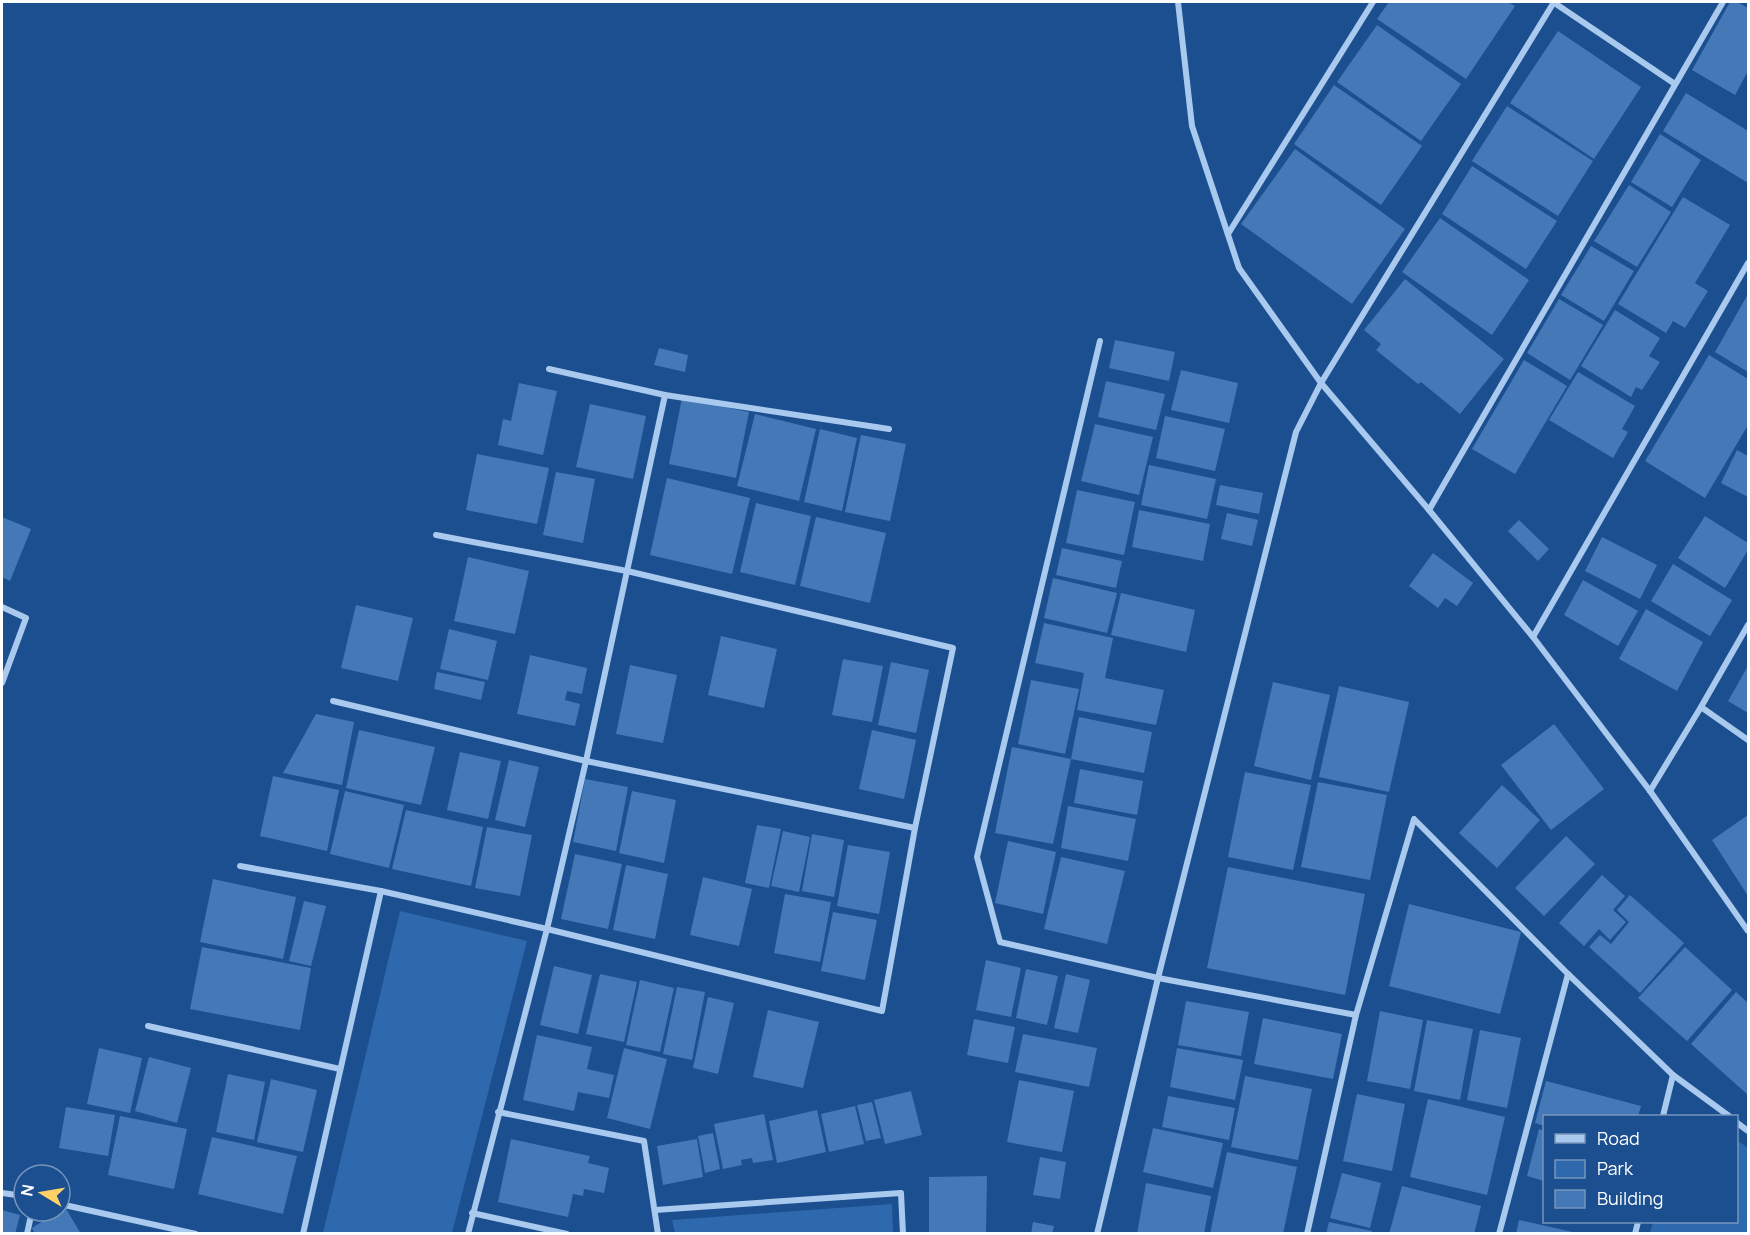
<svg xmlns="http://www.w3.org/2000/svg" width="1750" height="1235" font-family="Manrope,sans-serif">
	<style>
		.green { fill: #2e69ad }
		.building { fill: #4478b7 }
		.lines { fill: none; stroke-linecap: round; stroke-linejoin: round }
		.street { stroke: #a9c9ee; stroke-width: 6 }
	</style>
	<rect width="100%" height="100%" fill="#1b4f8f"/>
	<!-- green -->
	<g class="green">
		<path d="M400 911 527 941 452 1233H323Z"/>
		<path d="M1737 1140 1748 1148V1233H1650L1653 1222H1736Z"/>
		<path d="M892 1204 893 1233H675L672 1220Z"/>
	</g>
	<!-- building -->
	<g class="building">
		<path d="M1389 2H1508L1515 6 1466 79 1377 19Z"/>
		<path d="M1730 2H1737L1748 8V71L1735 95 1692 70Z"/>
		<path d="M1377 25 1461 84 1421 141 1337 82Z"/>
		<path d="M1558 31 1641 87 1594 159 1510 103Z"/>
		<path d="M1334 85 1422 146 1381 205 1294 144Z"/>
		<path d="M1686 93 1748 131V183L1663 131Z"/>
		<path d="M1507 106 1593 161 1558 216 1472 161Z"/>
		<path d="M1660 134 1701 160 1672 207 1631 182Z"/>
		<path d="M1295 149 1405 229 1352 304 1241 224Z"/>
		<path d="M1472 166 1557 221 1526 269 1442 214Z"/>
		<path d="M1629 185 1671 212 1637 267 1594 241Z"/>
		<path d="M1683 197 1730 225 1695 283 1708 291 1685 328 1673 321 1666 333 1618 304Z"/>
		<path d="M1440 218 1529 280 1492 335 1402 272Z"/>
		<path d="M1591 246 1634 271 1604 321 1561 295Z"/>
		<path d="M1405 279 1504 359 1460 414 1421 382 1418 384 1376 350 1381 344 1364 330Z"/>
		<path d="M1748 294V372L1715 352Z"/>
		<path d="M1559 299 1603 325 1570 380 1527 353Z"/>
		<path d="M1615 310 1660 338 1649 356 1660 362 1642 390 1636 387 1631 397 1581 366Z"/>
		<path d="M1115 340 1175 352 1169 381 1109 368Z"/>
		<path d="M659 348 688 355 685 372 654 365Z"/>
		<path d="M1709 355 1748 379V425L1705 498 1645 461Z"/>
		<path d="M1524 360 1567 386 1515 474 1472 449Z"/>
		<path d="M1181 370 1238 383 1229 423 1171 410Z"/>
		<path d="M1578 372 1635 406 1622 429 1628 432 1613 458 1549 420Z"/>
		<path d="M1106 381 1165 394 1156 430 1098 417Z"/>
		<path d="M519 383 557 391 543 455 498 445 503 419 511 421Z"/>
		<path d="M682 398 749 412 736 478 669 464Z"/>
		<path d="M590 404 646 416 633 479 576 467Z"/>
		<path d="M755 414 816 429 799 501 737 486Z"/>
		<path d="M1165 416 1225 429 1215 471 1156 458Z"/>
		<path d="M1095 424 1153 437 1139 495 1081 481Z"/>
		<path d="M820 429 857 438 842 511 804 502Z"/>
		<path d="M861 435 906 444 890 521 845 512Z"/>
		<path d="M1737 450 1748 456V497L1721 483Z"/>
		<path d="M477 454 549 468 537 524 466 510Z"/>
		<path d="M1149 465 1216 479 1207 519 1141 505Z"/>
		<path d="M556 472 595 479 583 543 543 535Z"/>
		<path d="M667 478 750 498 732 574 650 555Z"/>
		<path d="M1220 485 1263 493 1259 514 1216 505Z"/>
		<path d="M1077 490 1135 502 1124 555 1066 543Z"/>
		<path d="M756 503 811 516 795 585 740 572Z"/>
		<path d="M1139 510 1210 524 1203 561 1132 547Z"/>
		<path d="M1227 513 1258 520 1252 546 1221 539Z"/>
		<path d="M1705 516 1748 543V550L1725 588 1678 558Z"/>
		<path d="M2 517 31 529 10 581 2 577Z"/>
		<path d="M816 517 886 533 870 603 800 586Z"/>
		<path d="M1519 520 1549 549 1538 561 1508 531Z"/>
		<path d="M1602 537 1657 565 1640 599 1585 571Z"/>
		<path d="M1062 548 1122 561 1116 588 1056 575Z"/>
		<path d="M1433 553 1473 583 1457 606 1445 598 1438 608 1409 586Z"/>
		<path d="M468 557 529 571 515 634 454 621Z"/>
		<path d="M1673 564 1732 600 1710 636 1651 601Z"/>
		<path d="M1053 578 1117 593 1107 633 1044 618Z"/>
		<path d="M1583 580 1638 611 1618 646 1564 615Z"/>
		<path d="M1121 593 1195 610 1186 652 1111 635Z"/>
		<path d="M356 605 413 618 398 681 341 668Z"/>
		<path d="M1646 609 1703 642 1677 691 1619 659Z"/>
		<path d="M1044 623 1113 638 1105 678 1164 690 1156 725 1077 710 1084 673 1035 663Z"/>
		<path d="M449 629 497 641 488 680 440 669Z"/>
		<path d="M721 636 777 649 764 708 708 695Z"/>
		<path d="M530 655 587 668 582 694 567 691 565 700 580 704 575 726 517 714Z"/>
		<path d="M843 659 883 666 872 722 832 715Z"/>
		<path d="M891 662 929 670 916 733 878 725Z"/>
		<path d="M630 665 677 675 663 743 616 734Z"/>
		<path d="M1748 666V713L1728 701Z"/>
		<path d="M437 672 485 682 481 700 434 689Z"/>
		<path d="M1031 680 1079 689 1065 754 1018 744Z"/>
		<path d="M1273 682 1330 695 1311 780 1254 766Z"/>
		<path d="M1339 686 1409 702 1389 792 1319 777Z"/>
		<path d="M316 714 354 722 342 785 283 773Z"/>
		<path d="M1079 717 1152 732 1144 773 1071 759Z"/>
		<path d="M1554 724 1604 789 1551 830 1501 765Z"/>
		<path d="M359 730 435 747 421 805 346 788Z"/>
		<path d="M872 730 916 740 904 799 859 789Z"/>
		<path d="M1012 747 1071 759 1053 844 995 833Z"/>
		<path d="M460 752 501 761 488 819 447 810Z"/>
		<path d="M509 760 539 767 525 827 495 820Z"/>
		<path d="M1080 769 1143 781 1137 815 1074 803Z"/>
		<path d="M1245 772 1311 785 1293 870 1228 857Z"/>
		<path d="M273 776 339 790 327 851 260 836Z"/>
		<path d="M585 779 628 787 616 851 573 842Z"/>
		<path d="M1318 782 1387 795 1370 880 1301 867Z"/>
		<path d="M1502 785 1540 820 1497 868 1459 833Z"/>
		<path d="M345 791 404 805 389 868 330 854Z"/>
		<path d="M632 791 676 800 664 863 619 853Z"/>
		<path d="M1068 806 1136 819 1128 861 1061 848Z"/>
		<path d="M406 810 483 827 471 886 392 869Z"/>
		<path d="M1748 815V896L1712 840Z"/>
		<path d="M757 825 781 829 769 888 745 883Z"/>
		<path d="M487 827 532 835 520 896 475 888Z"/>
		<path d="M783 831 810 837 799 892 771 886Z"/>
		<path d="M812 834 844 840 834 897 802 891Z"/>
		<path d="M1566 836 1595 864 1544 916 1515 888Z"/>
		<path d="M1008 841 1056 852 1043 914 995 903Z"/>
		<path d="M848 845 890 852 879 914 837 906Z"/>
		<path d="M575 854 622 864 608 929 561 919Z"/>
		<path d="M1061 857 1125 871 1107 944 1044 929Z"/>
		<path d="M626 865 668 874 655 939 613 930Z"/>
		<path d="M1228 867 1365 894 1345 995 1207 968Z"/>
		<path d="M1602 875 1625 896 1613 910 1626 922 1610 940 1599 929 1584 946 1559 923Z"/>
		<path d="M703 877 752 889 739 946 690 935Z"/>
		<path d="M213 879 296 897 283 959 200 942Z"/>
		<path d="M785 894 831 902 820 962 774 953Z"/>
		<path d="M1630 895 1684 943 1640 993 1589 947 1600 935 1611 944 1629 922 1617 910Z"/>
		<path d="M304 901 326 906 311 966 289 961Z"/>
		<path d="M1409 904 1521 932 1500 1014 1389 986Z"/>
		<path d="M833 912 877 920 865 980 821 971Z"/>
		<path d="M202 947 311 968 300 1030 190 1009Z"/>
		<path d="M1685 947 1732 990 1687 1041 1638 998Z"/>
		<path d="M986 960 1021 968 1011 1017 976 1010Z"/>
		<path d="M554 966 592 975 578 1034 540 1025Z"/>
		<path d="M1026 969 1058 976 1047 1025 1016 1018Z"/>
		<path d="M600 974 637 982 624 1042 586 1034Z"/>
		<path d="M1066 974 1090 980 1078 1033 1054 1028Z"/>
		<path d="M640 980 674 988 660 1052 626 1045Z"/>
		<path d="M677 987 705 992 692 1060 663 1054Z"/>
		<path d="M1736 992 1748 1003V1095L1691 1044Z"/>
		<path d="M708 997 734 1003 718 1074 693 1068Z"/>
		<path d="M1186 1001 1249 1012 1241 1056 1178 1045Z"/>
		<path d="M768 1010 819 1022 803 1088 753 1077Z"/>
		<path d="M1380 1011 1423 1020 1410 1089 1367 1081Z"/>
		<path d="M1263 1018 1342 1034 1333 1079 1254 1064Z"/>
		<path d="M974 1019 1015 1027 1008 1063 967 1055Z"/>
		<path d="M1427 1020 1473 1029 1460 1100 1414 1091Z"/>
		<path d="M1480 1030 1521 1038 1507 1108 1467 1100Z"/>
		<path d="M1023 1034 1097 1048 1089 1087 1015 1072Z"/>
		<path d="M537 1035 592 1047 587 1069 614 1075 609 1098 578 1092 574 1111 523 1100Z"/>
		<path d="M99 1048 142 1058 130 1113 87 1104Z"/>
		<path d="M624 1048 667 1059 650 1129 607 1118Z"/>
		<path d="M1177 1048 1243 1060 1235 1100 1170 1087Z"/>
		<path d="M149 1057 191 1068 177 1123 135 1111Z"/>
		<path d="M228 1074 265 1082 254 1140 216 1132Z"/>
		<path d="M1245 1076 1312 1089 1298 1160 1231 1147Z"/>
		<path d="M271 1079 317 1090 303 1152 257 1142Z"/>
		<path d="M1019 1080 1074 1091 1062 1152 1007 1142Z"/>
		<path d="M1546 1081 1641 1106 1638 1116H1544V1126L1535 1123Z"/>
		<path d="M911 1091 922 1135 885 1144 874 1100Z"/>
		<path d="M1357 1094 1405 1104 1392 1171 1343 1161Z"/>
		<path d="M1168 1096 1235 1108 1229 1140 1162 1127Z"/>
		<path d="M1428 1099 1505 1117 1487 1195 1410 1177Z"/>
		<path d="M872 1102 881 1138 866 1141 857 1105Z"/>
		<path d="M855 1106 864 1144 829 1152 821 1114Z"/>
		<path d="M66 1107 115 1115 108 1156 59 1148Z"/>
		<path d="M817 1110 826 1152 777 1163 769 1121Z"/>
		<path d="M764 1114 773 1160 753 1163 752 1158 741 1160 742 1165 723 1169 714 1124Z"/>
		<path d="M120 1116 187 1129 174 1189 108 1175Z"/>
		<path d="M1153 1128 1223 1143 1213 1188 1143 1172Z"/>
		<path d="M1539 1129 1544 1131V1181L1527 1176Z"/>
		<path d="M713 1133 720 1169 705 1173 698 1136Z"/>
		<path d="M212 1137 297 1156 283 1214 198 1194Z"/>
		<path d="M511 1139 590 1156 588 1163 609 1168 604 1193 584 1189 583 1196 573 1194 568 1217 498 1202Z"/>
		<path d="M697 1139 703 1177 663 1185 657 1146Z"/>
		<path d="M1227 1152 1297 1167 1283 1234H1210Z"/>
		<path d="M1040 1157 1066 1162 1060 1199 1033 1195Z"/>
		<path d="M1342 1173 1381 1183 1370 1228 1330 1218Z"/>
		<path d="M987 1176 986 1234H929V1177Z"/>
		<path d="M1146 1183 1211 1196 1204 1234H1137Z"/>
		<path d="M1402 1186 1481 1206 1474 1234H1389Z"/>
		<path d="M65 1207 81 1234H35L32 1228Z"/>
		<path d="M2 1210 20 1215 15 1234H2Z"/>
		<path d="M1519 1220 1577 1233V1234H1516Z"/>
		<path d="M1033 1222 1054 1226 1052 1234H1031Z"/>
		<path d="M1329 1222 1372 1231V1234H1326Z"/>
	</g>
	<g class="lines">
		<!-- street -->
		<g class="street">
			<path d="M1178 2 1192 126 1239 268 1321 383 1429 510 1533 637 1650 791 1748 931"/>
			<path d="M1553 2 1675 84"/>
			<path d="M1228 234 1373 2"/>
			<path d="M1100 341 977 857 1000 942 1158 978 1356 1015"/>
			<path d="M549 369 665 395 889 429"/>
			<path d="M1429 510 1723 2"/>
			<path d="M2 607 26 618 2 683"/>
			<path d="M1533 637 1748 263"/>
			<path d="M333 701 586 761 915 828"/>
			<path d="M1701 707 1748 740"/>
			<path d="M1650 791 1701 707 1748 625"/>
			<path d="M240 866 381 891 547 929 882 1011 915 828 953 648 627 571 436 535"/>
			<path d="M148 1026 340 1069"/>
			<path d="M498 1112 644 1141 658 1234"/>
			<path d="M1663 1116 1673 1075"/>
			<path d="M1736 1122 1748 1131"/>
			<path d="M2 1193 24 1196"/>
			<path d="M60 1204 196 1234"/>
			<path d="M655 1210 901 1193 903 1234"/>
			<path d="M472 1213 567 1234"/>
			<path d="M27 1234 32 1211"/>
			<path d="M303 1234 381 891"/>
			<path d="M468 1234 547 929 586 761 665 395"/>
			<path d="M1097 1234 1158 978 1296 432 1321 383 1554 2"/>
			<path d="M1307 1234 1356 1015 1414 819 1568 974 1673 1075 1729 1116"/>
			<path d="M1499 1234 1568 974"/>
			<path d="M1635 1234 1638 1222"/>
		</g>
	</g>
	<!-- border -->
	<rect width="1750" height="1235" fill="none" stroke="#ffffff" stroke-width="6"/>
	<!-- legend -->
	<rect x="1543" y="1115" width="195" height="108" fill="#1b4f8f" stroke="#7695bc" stroke-width="1.5"/>
	<rect x="1555" y="1134" width="30" height="9" fill="#a9c9ee" stroke="#7695bc" stroke-width="1.5"/>
	<text x="1597" y="1145" font-size="18" fill="#ffffff">Road</text>
	<rect x="1555" y="1160" width="30" height="18" fill="#2e69ad" stroke="#7695bc" stroke-width="1.5"/>
	<text x="1597" y="1175" font-size="18" fill="#ffffff">Park</text>
	<rect x="1555" y="1190" width="30" height="18" fill="#4478b7" stroke="#7695bc" stroke-width="1.5"/>
	<text x="1597" y="1205" font-size="18" fill="#ffffff">Building</text>
	<!-- north arrow -->
	<g transform="translate(42 1193) rotate(281)"><circle r="28" fill="#1b4f8f" stroke="#7695bc" stroke-width="1.5"/>
	<path d="M0-4.5L10 22L0 15L-10 22Z" fill="#ffd166"/>
	<text y="-9" font-size="16" font-weight="bold" text-anchor="middle" fill="#ffffff">N</text>
	</g>
</svg>
